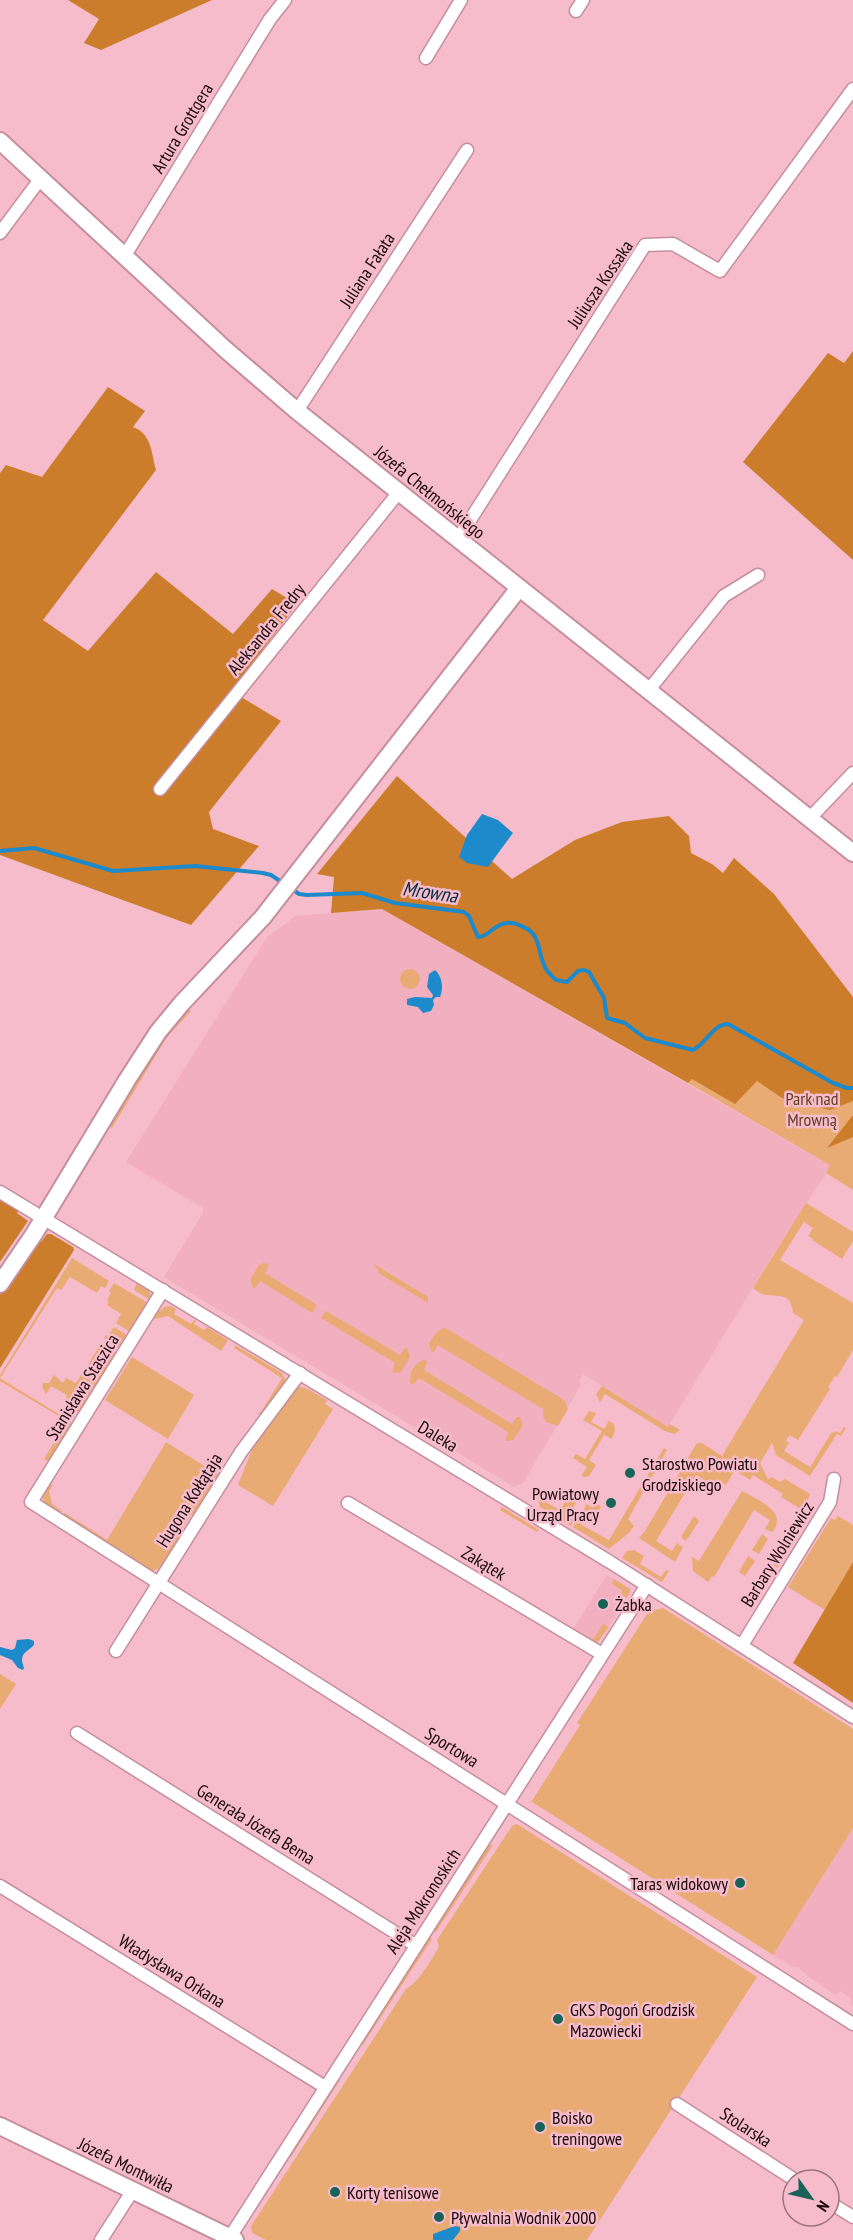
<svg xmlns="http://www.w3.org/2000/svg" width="853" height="2240" font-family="'PT Sans Narrow',sans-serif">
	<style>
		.built { fill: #f1afc0 }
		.green { fill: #e9ab74 }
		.forest { fill: #cc7d2b }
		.water { fill: #1d8acb }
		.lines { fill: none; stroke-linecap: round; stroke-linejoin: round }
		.stream { stroke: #1d8acb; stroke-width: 4 }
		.minor-casing { stroke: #c58e9d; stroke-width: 15 }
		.tertiary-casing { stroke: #c58e9d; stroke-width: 20 }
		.minor { stroke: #fff; stroke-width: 12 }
		.tertiary { stroke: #fff; stroke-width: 16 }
		.poi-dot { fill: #196258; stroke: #f6bccb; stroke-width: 2 }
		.labels { text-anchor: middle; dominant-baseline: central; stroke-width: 5; stroke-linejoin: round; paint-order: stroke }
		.street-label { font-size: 18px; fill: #18060b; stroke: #f6bccb }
		.park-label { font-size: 18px; fill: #634122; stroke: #f6bccb }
		.poi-label { font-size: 18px; fill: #18060b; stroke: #f6bccb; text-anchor: start }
		.water-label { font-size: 20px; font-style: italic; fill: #012d47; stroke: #f6bccb }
	</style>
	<rect width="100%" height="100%" fill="#f6bccb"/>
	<!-- built -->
	<g class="built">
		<path d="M382 909 831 1166 767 1264 668 1427 583 1374 580 1380 581 1385 523 1483 514 1487 164 1277 203 1213V1208L126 1162 267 937 296 916Z"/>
		<path d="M607 1575 623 1585 627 1598 603 1635 590 1639 573 1629Z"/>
		<path d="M853 1828V2006L850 2004 851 1998 841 1991 835 1995 806 1975 804 1972 797 1967H793L773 1955Z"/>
	</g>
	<!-- green -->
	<g class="green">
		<circle cx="410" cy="979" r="10"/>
		<path d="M186 1008 191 1011 167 1037 112 1128 109 1126 108 1123 150 1055Z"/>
		<path d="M720 1044 853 1079V1190L826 1173 830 1165 688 1083Z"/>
		<path d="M806 1203 853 1232V1241L842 1259 812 1240 813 1239 808 1236 813 1228 804 1222 780 1260 853 1303V1350L837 1377 835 1376 828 1387 830 1389 798 1440 789 1435 786 1441 789 1443 784 1451 810 1467 832 1432 834 1433 836 1431 840 1433 844 1427 846 1428 841 1436 837 1434 810 1476 776 1455 772 1443 760 1463 768 1479 772 1477 780 1482 785 1479 810 1494 805 1506H803L801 1509 781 1497 783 1494 753 1475 750 1480 735 1470 726 1485 723 1483 719 1489 696 1475 656 1541 672 1551 677 1543 683 1547 675 1562 639 1538 645 1531 697 1443H702L722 1456 804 1320 793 1313C791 1293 781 1297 767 1295 762 1295 757 1291 753 1288Z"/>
		<path d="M72 1258 109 1281 105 1288 101 1286 97 1293 70 1277 61 1290 57 1288 0 1378 70 1421 72 1425 50 1462 44 1459 67 1421 0 1381V1375Z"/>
		<path d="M263 1263 269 1264 265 1273 317 1305 312 1313 260 1281 255 1288H253L250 1280 259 1265Z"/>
		<path d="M374 1264 428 1297V1303L380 1274Z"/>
		<path d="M137 1282C145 1286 152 1289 150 1300L134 1290Z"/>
		<path d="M114 1283 148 1303 130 1332 116 1323 121 1314 107 1305 109 1301 107 1300 111 1293 109 1291Z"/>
		<path d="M171 1306 176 1309 174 1314 191 1324 194 1320 196 1321 194 1324 204 1330 207 1327 228 1340 221 1351 168 1316 155 1319 153 1322 158 1310 160 1311 164 1307Z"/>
		<path d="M326 1311 400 1355 405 1348H407L410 1357 401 1372 392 1373 395 1363 321 1318Z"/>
		<path d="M114 1327 128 1336 122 1347 120 1348 104 1338 106 1335 108 1336Z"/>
		<path d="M443 1328 449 1330 564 1400 568 1409 558 1426 546 1422 543 1416V1409L438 1345 433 1353 431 1351 429 1343 437 1332Z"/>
		<path d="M101 1344 116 1353 117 1356 81 1411 76 1412 69 1408 73 1402 66 1398 67 1395 51 1386 46 1394 42 1387 43 1383H49L54 1375 63 1383 66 1378 76 1383Z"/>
		<path d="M235 1345 282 1373 286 1381 262 1414H256L261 1412 282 1378 234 1348Z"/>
		<path d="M132 1357 194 1395 168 1439 105 1400Z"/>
		<path d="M425 1360 427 1362 424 1370 512 1424 517 1417H520L523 1425 513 1440 505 1441 508 1432 419 1378 414 1384H411C407 1374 416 1361 425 1360Z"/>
		<path d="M294 1386 306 1388 327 1400 325 1404 333 1409 273 1506 238 1485 255 1442Z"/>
		<path d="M602 1386 668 1427 670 1424 680 1430 674 1434 665 1431 605 1394 600 1402 596 1394Z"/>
		<path d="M589 1411 596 1413 591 1422 604 1429 609 1421 614 1424 615 1430 612 1439 604 1435 589 1460 596 1465 589 1476 585 1477 581 1476 587 1467 573 1458 576 1454 585 1459 602 1431 583 1420Z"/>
		<path d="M166 1442 219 1475 196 1513 191 1515 180 1532 181 1537 162 1568 150 1571 63 1515 65 1513 107 1540Z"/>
		<path d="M664 1448 667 1450 628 1519 634 1526C628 1536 618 1541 609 1549L573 1527 578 1520 582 1525 609 1540Z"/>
		<path d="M50 1485H53L49 1491 52 1504 62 1511 60 1513 44 1503 43 1497Z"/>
		<path d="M573 1489 578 1495 574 1507 577 1516 571 1526 540 1507 538 1498 560 1510Z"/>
		<path d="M742 1491C758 1500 789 1512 772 1532L765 1529 770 1520 754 1510 714 1577 712 1576 708 1582 693 1571 692 1557 699 1561Z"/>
		<path d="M595 1503 601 1507 594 1519 590 1521 583 1513 586 1504 593 1508Z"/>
		<path d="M502 1507 539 1530 537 1532 500 1510Z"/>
		<path d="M694 1516 699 1521 686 1541 681 1537Z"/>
		<path d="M838 1516 853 1525V1562L825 1610 788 1587 831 1518 835 1520Z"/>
		<path d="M762 1534 768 1539 759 1554 752 1550Z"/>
		<path d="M780 1544 789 1551 778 1568 768 1561Z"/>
		<path d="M634 1550 644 1556 640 1564 661 1577 666 1570 669 1571 662 1582 622 1558 627 1551Z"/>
		<path d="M748 1556 755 1561 745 1576 739 1572Z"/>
		<path d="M765 1566 776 1573 764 1590 754 1584Z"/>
		<path d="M614 1579 630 1589V1592L627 1598 621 1594 622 1590 612 1584Z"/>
		<path d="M663 1608 853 1729V1828L773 1955 529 1800 532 1801 580 1725 577 1723 649 1611Z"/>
		<path d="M603 1624 609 1627 597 1643 590 1639 594 1638Z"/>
		<path d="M0 1674 16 1684 0 1709Z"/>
		<path d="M517 1824 757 1977 587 2240H266L252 2233 251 2226 406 1989C421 1980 430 1961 439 1947L437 1940 512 1826Z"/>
		<path d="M487 1845H493L436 1932 432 1930Z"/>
		<path d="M428 1936 432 1939 362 2046 361 2040Z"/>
		<path d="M337 2078 340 2080 291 2157 289 2156Z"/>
	</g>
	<!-- forest -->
	<g class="forest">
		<path d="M68 0H212L101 50 84 43 99 19Z"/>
		<path d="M853 351V560L743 462 828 353 844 363Z"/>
		<path d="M108 387 145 411 133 427C152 434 151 452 156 470L43 620 88 651 156 572 233 634 272 589 297 604 231 691 281 721 209 812 213 829 259 846 191 925 0 855V473L6 465 42 477Z"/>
		<path d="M397 776 512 879 575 840 622 822 669 816 689 836 691 853 712 864 723 873 734 858 774 894 853 997V1101L830 1110 782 1098 757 1081 735 1104 692 1079 688 1083 382 909 331 913 334 877 317 874Z"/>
		<path d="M853 1115V1137L827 1148Z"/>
		<path d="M0 1199 19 1210 17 1213 28 1221 0 1262Z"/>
		<path d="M47 1234H51L73 1247 74 1250 0 1368V1295L37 1240 41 1242Z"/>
		<path d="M853 1562V1703L793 1663Z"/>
	</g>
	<!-- water -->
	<g class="water">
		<path d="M482 814 498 820 513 833 488 867 467 863 459 857 467 835Z"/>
		<path d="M435 970C442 976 444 988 440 997H436L433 1000 434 1005 431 1011 423 1013 418 1007 407 1005V999L415 997 432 998 433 995 427 987 429 974Z"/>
		<path d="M29 1639 34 1641V1645C25 1654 19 1653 24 1668L23 1670 18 1668 12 1660 0 1655V1647L12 1650 15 1648 17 1640Z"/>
		<path d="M455 2226 460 2227V2231L453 2240H433V2234Z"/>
	</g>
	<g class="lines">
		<!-- stream -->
		<g class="stream">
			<path d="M0 851 34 848 113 871 195 866 263 873 271 875 283 883"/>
			<path d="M292 889 299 894 307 895 362 893 395 903 464 912 469 916 478 937C489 937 495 923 507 923 512 922 517 924 521 926 541 933 537 949 544 965 546 971 552 976 556 980L567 982 578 971 584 970 589 972 604 998 607 1018 625 1023 645 1038 693 1050C706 1044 713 1024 728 1024L833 1083 847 1088H853"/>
		</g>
		<!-- minor casing -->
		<g class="minor-casing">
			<g id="minor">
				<path d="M576 11 583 0"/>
				<path d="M426 58 461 0"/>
				<path d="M0 233 41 178"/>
				<path d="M124 257 270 19 285 0"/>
				<path d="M297 411 467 150"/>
				<path d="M458 539 645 245 673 244 720 271 853 89"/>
				<path d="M648 691 724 596 758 575"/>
				<path d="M160 789 399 492"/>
				<path d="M810 818 853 773"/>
				<path d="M0 1192 610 1562 853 1717"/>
				<path d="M163 1290 31 1502 853 2024"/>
				<path d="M348 1503 602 1654"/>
				<path d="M742 1645 830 1502 834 1479"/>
				<path d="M116 1651 241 1452 300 1373"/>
				<path d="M77 1733 415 1945"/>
				<path d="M0 1886 325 2087"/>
				<path d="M677 2104 795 2180"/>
				<path d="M829 2202 853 2217"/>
				<path d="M230 2237 647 1585"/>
				<path d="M101 2240 133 2190"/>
			</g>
		</g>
		<!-- tertiary casing -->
		<g class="tertiary-casing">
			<g id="tertiary">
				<path d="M0 141 226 350 297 411 853 853"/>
				<path d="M0 1284 34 1234 127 1080 158 1032 182 1003 263 917 519 588"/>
				<path d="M0 2126 235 2240"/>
			</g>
		</g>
		<!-- minor -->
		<use href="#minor" class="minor"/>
		<!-- tertiary -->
		<use href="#tertiary" class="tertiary"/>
	</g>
	<!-- markers -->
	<g class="poi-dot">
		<circle cx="630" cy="1473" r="6"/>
		<circle cx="611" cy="1503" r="6"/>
		<circle cx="603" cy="1604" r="6"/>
		<circle cx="740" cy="1883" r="6"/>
		<circle cx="558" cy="2019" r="6"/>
		<circle cx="540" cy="2127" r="6"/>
		<circle cx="335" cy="2192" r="6"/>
		<circle cx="439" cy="2217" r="6"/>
	</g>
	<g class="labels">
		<!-- street labels -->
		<g class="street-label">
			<text transform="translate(182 128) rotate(-59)">Artura Grottgera</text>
			<text transform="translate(367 270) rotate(-57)">Juliana Fałata</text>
			<text transform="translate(600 284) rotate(-56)">Juliusza Kossaka</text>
			<text transform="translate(430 492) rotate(39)">Józefa Chełmońskiego</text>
			<text transform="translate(266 629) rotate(-51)">Aleksandra Fredry</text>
			<text transform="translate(82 1387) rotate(-58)">Stanisława Staszica</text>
			<text transform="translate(438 1436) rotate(31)">Daleka</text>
			<text transform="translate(189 1500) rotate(-58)">Hugona Kołłątaja</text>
			<text transform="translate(777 1554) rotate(-58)">Barbary Wolniewicz</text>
			<text transform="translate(484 1563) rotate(31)">Zakątek</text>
			<text transform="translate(452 1747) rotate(32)">Sportowa</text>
			<text transform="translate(256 1824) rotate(32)">Generała Józefa Bema</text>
			<text transform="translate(423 1901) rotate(-57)">Aleja Mokronoskich</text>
			<text transform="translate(172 1971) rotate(32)">Władysława Orkana</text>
			<text transform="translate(746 2127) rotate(33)">Stolarska</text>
			<text transform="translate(126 2165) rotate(26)">Józefa Montwiłła</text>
		</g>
		<!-- park labels -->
		<g class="park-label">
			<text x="812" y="1098">Park nad<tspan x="812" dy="21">Mrowną</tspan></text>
		</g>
		<!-- poi labels -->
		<g class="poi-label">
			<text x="642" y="1463">Starostwo Powiatu<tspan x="642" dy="21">Grodziskiego</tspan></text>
			<text x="599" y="1493" text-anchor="end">Powiatowy<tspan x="599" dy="21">Urząd Pracy</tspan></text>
			<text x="615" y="1604">Żabka</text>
			<text x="728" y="1883" text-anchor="end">Taras widokowy</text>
			<text x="570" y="2009">GKS Pogoń Grodzisk<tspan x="570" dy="21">Mazowiecki</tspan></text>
			<text x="552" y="2117">Boisko<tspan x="552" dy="21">treningowe</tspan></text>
			<text x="347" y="2192">Korty tenisowe</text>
			<text x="451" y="2217">Pływalnia Wodnik 2000</text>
		</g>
		<!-- water labels -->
		<g class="water-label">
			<text transform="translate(430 892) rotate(8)">Mrowna</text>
		</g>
	</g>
	<!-- north arrow -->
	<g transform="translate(811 2198) rotate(124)"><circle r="28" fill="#f6bccb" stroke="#9d737e" stroke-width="1.5"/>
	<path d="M0-4.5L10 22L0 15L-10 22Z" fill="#196258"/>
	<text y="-9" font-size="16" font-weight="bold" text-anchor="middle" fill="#18060b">N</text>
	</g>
</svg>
